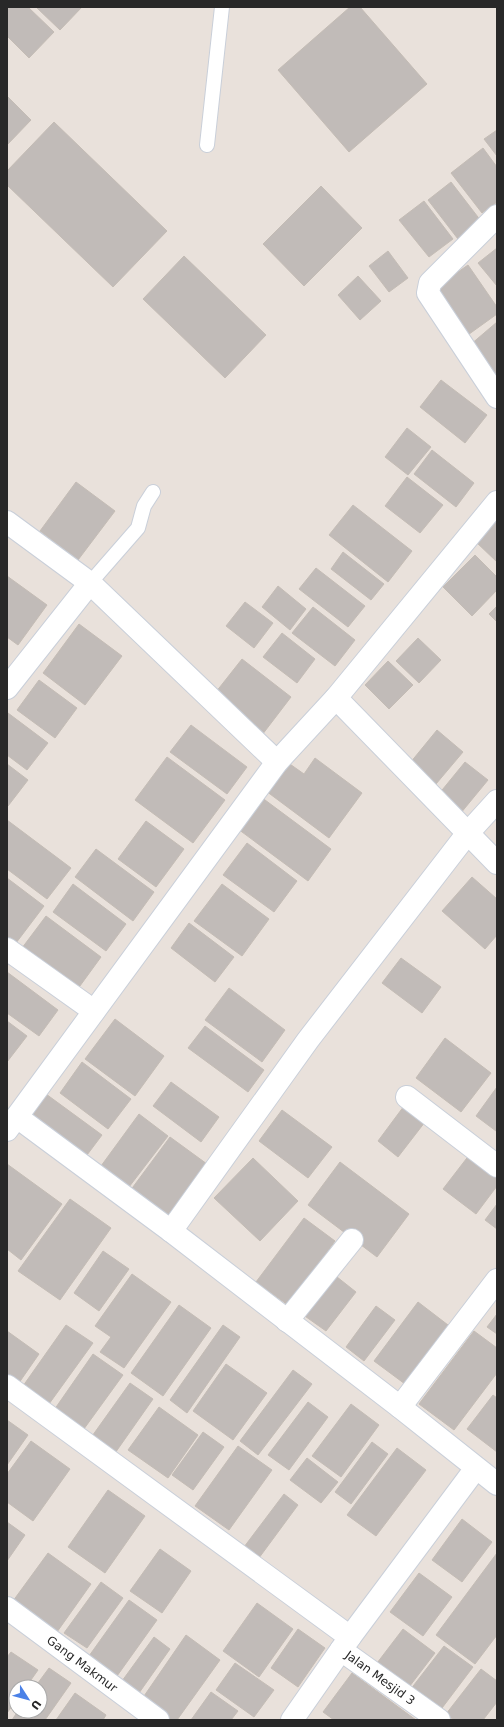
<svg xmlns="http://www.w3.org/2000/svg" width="504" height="1727" font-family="'DejaVu Sans',sans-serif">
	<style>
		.building { fill: #c1bbb8; stroke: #c4bcb5 }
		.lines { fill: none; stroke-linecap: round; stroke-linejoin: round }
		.service-casing { stroke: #c9cfd9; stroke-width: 16 }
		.minor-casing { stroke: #c9cfd9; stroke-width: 24 }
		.service { stroke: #fff; stroke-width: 14 }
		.minor { stroke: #fff; stroke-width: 22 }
		.labels { text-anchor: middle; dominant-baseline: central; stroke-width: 4; stroke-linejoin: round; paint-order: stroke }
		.street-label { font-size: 12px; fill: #282828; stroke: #fff }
	</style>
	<rect width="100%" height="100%" fill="#e9e1db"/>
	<!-- building -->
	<g class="building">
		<path d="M7 7H28L54 32 29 58 7 36Z"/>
		<path d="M36 7H82L60 30Z"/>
		<path d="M350 7H360L427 84 349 152 278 70Z"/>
		<path d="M7 96 31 120 7 145Z"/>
		<path d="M54 122 167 231 113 287 7 185V171Z"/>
		<path d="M497 130V156L484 139Z"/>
		<path d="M483 148 497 167V202L482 213 451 173Z"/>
		<path d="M451 182 481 221 458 239 428 200Z"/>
		<path d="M321 186 362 228 304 286 263 244Z"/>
		<path d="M424 201 453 239 429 257 399 220Z"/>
		<path d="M497 248V286L478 263Z"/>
		<path d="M388 251 408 278 389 292 369 266Z"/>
		<path d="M184 256 266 335 225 378 143 299Z"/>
		<path d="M468 265 497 307V314L465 337 432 290Z"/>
		<path d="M358 276 381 301 360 320 338 295Z"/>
		<path d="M497 322V376L470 345Z"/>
		<path d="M441 380 487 415 465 443 420 407Z"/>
		<path d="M407 428 431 447 408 475 385 457Z"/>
		<path d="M432 450 474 483 456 507 414 474Z"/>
		<path d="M407 477 443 505 420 533 385 506Z"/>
		<path d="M76 482 115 511 78 560 40 531Z"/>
		<path d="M353 505 412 551 388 582 329 535Z"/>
		<path d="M497 519V562L475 541Z"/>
		<path d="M343 552 384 584 371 600 331 569Z"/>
		<path d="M475 555 497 577V590L472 616 443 587Z"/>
		<path d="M316 568 365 606 348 627 299 589Z"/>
		<path d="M7 576 47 605 18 645 7 637Z"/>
		<path d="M278 586 306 609 290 630 262 607Z"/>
		<path d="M245 602 273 623 254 648 226 626Z"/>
		<path d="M497 606V622L489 614Z"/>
		<path d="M313 607 355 640 335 666 292 633Z"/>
		<path d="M79 624 122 656 85 705 43 673Z"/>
		<path d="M282 633 315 659 297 683 263 657Z"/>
		<path d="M418 638 441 660 419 683 396 661Z"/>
		<path d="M242 659 291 697 262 735 212 697Z"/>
		<path d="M388 661 413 685 389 709 365 685Z"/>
		<path d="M39 680 77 708 55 738 17 710Z"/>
		<path d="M8 713 48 743 27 770 7 755Z"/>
		<path d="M191 725 247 767 227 794 170 752Z"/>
		<path d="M437 730 463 752 436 784 410 763Z"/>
		<path d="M167 757 225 800 193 843 135 800Z"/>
		<path d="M315 758 362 793 329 838 266 791 287 762 304 774Z"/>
		<path d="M465 762 488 780 460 814 438 795Z"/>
		<path d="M7 764 28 780 8 806H7Z"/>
		<path d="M261 797 331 849 308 881 238 829Z"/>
		<path d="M7 820 71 868 47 899 7 869Z"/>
		<path d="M146 821 184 849 156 887 118 859Z"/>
		<path d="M247 843 297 881 274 912 223 875Z"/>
		<path d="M96 849 154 892 133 921 75 877Z"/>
		<path d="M472 877 497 899V935L485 949 442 911Z"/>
		<path d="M7 878 44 906 16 943 7 936Z"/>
		<path d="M73 884 126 924 106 951 53 912Z"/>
		<path d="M222 884 269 919 242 956 194 921Z"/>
		<path d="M46 916 101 957 77 990 22 948Z"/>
		<path d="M189 923 234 957 215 982 171 948Z"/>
		<path d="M401 958 441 987 422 1013 382 983Z"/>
		<path d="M7 972 58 1010 39 1036 7 1013Z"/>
		<path d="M229 988 285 1030 262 1062 205 1020Z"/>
		<path d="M115 1019 164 1056 135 1096 85 1059Z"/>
		<path d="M7 1021 27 1036 7 1062Z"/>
		<path d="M205 1026 264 1070 248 1092 188 1048Z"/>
		<path d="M445 1038 491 1073 461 1112 416 1078Z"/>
		<path d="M82 1062 131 1099 108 1129 60 1093Z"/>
		<path d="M171 1082 219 1117 201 1142 153 1106Z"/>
		<path d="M497 1087V1130L496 1131 476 1116Z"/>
		<path d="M46 1094 102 1135 84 1159 28 1117Z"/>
		<path d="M404 1106 425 1122 398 1157 378 1141Z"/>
		<path d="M282 1110 332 1147 308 1178 259 1141Z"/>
		<path d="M139 1114 168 1136 129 1187 101 1166Z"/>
		<path d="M170 1137 207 1164 166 1219 130 1191Z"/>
		<path d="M470 1154 497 1174V1186L476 1214 443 1189Z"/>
		<path d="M253 1158 298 1201 260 1241 214 1198Z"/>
		<path d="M340 1162 409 1214 377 1257 308 1205Z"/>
		<path d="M7 1164 62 1204 21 1260 7 1249Z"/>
		<path d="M70 1199 111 1228 60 1300 18 1271Z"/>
		<path d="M497 1204V1229L485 1220Z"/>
		<path d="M304 1218 335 1241 288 1305 256 1282Z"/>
		<path d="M103 1251 129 1269 99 1311 74 1293Z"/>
		<path d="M332 1273 356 1292 326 1331 302 1314Z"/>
		<path d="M132 1274 171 1302 124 1368 100 1352 111 1337 95 1326Z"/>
		<path d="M418 1302 448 1325 405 1384 374 1361Z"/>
		<path d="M179 1305 211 1328 163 1396 131 1373Z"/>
		<path d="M376 1306 395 1320 364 1361 346 1347Z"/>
		<path d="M497 1314V1334L487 1327Z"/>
		<path d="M66 1325 93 1343 49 1404 23 1386Z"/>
		<path d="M223 1325 240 1337 187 1413 170 1400Z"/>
		<path d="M7 1331 39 1354 14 1390 7 1385Z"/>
		<path d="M474 1331 497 1348V1373L454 1430 419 1404Z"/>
		<path d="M93 1354 123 1375 81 1433 52 1413Z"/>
		<path d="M226 1364 267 1393 233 1440 193 1411Z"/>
		<path d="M293 1370 312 1384 258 1455 240 1441Z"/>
		<path d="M130 1383 153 1399 113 1456 90 1439Z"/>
		<path d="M493 1395 497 1398V1452L467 1429Z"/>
		<path d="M308 1402 328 1417 289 1470 268 1455Z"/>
		<path d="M351 1404 379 1425 341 1477 312 1456Z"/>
		<path d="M159 1407 198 1435 168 1478 128 1450Z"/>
		<path d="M7 1420 28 1435 7 1465Z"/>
		<path d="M203 1432 224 1447 193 1490 172 1475Z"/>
		<path d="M31 1441 70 1469 33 1521 7 1502V1474Z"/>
		<path d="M372 1442 388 1454 351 1504 335 1492Z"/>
		<path d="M238 1446 272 1470 229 1530 195 1506Z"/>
		<path d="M397 1448 426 1470 376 1536 347 1515Z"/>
		<path d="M307 1458 338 1482 321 1503 290 1480Z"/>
		<path d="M108 1490 145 1516 105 1573 68 1547Z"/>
		<path d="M284 1494 298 1505 256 1562 241 1551Z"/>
		<path d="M462 1519 492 1542 462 1582 432 1560Z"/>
		<path d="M7 1522 25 1535 7 1561Z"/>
		<path d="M160 1549 191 1571 162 1613 130 1591Z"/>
		<path d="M48 1553 91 1584 57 1632 13 1601Z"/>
		<path d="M497 1553V1635L475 1664 436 1635Z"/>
		<path d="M419 1573 452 1597 423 1636 390 1612Z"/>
		<path d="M101 1582 123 1598 87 1648 64 1633Z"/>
		<path d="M129 1600 157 1620 117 1676 89 1656Z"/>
		<path d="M257 1603 293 1629 259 1677 223 1651Z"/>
		<path d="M298 1629 325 1648 298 1687 271 1668Z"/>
		<path d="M403 1629 435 1653 406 1691 374 1667Z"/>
		<path d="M186 1635 220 1660 177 1720H171L142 1699Z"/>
		<path d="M154 1637 170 1649 139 1693 122 1681Z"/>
		<path d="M444 1646 473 1667 436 1716 407 1694Z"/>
		<path d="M11 1652 38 1670 26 1687H16V1701L7 1713V1657Z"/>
		<path d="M235 1663 274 1690 254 1717 216 1690Z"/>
		<path d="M49 1668 71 1683 45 1720H12L18 1711H40V1687H35Z"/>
		<path d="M481 1669 497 1681V1702L483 1720H454L446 1714Z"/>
		<path d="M352 1673 416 1720H334L323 1712Z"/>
		<path d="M211 1692 238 1711 231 1720H191Z"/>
		<path d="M75 1693 106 1715 103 1720H56Z"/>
	</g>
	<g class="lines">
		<!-- service casing -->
		<g class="service-casing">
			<g id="service">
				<path d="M207 145 222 7"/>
				<path d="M90 583 138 528 144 506 153 492"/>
			</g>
		</g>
		<!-- minor casing -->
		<g class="minor-casing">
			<g id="minor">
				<path d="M497 216 430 283 428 293 497 397"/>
				<path d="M7 522 90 583 277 762"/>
				<path d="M7 688 90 583"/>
				<path d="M336 698 497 863"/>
				<path d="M7 949 94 1011"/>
				<path d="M407 1097 497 1166"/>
				<path d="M17 1117 171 1231 400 1407 497 1484"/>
				<path d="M7 1130 277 762 336 698 497 502"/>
				<path d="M171 1231 308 1040 467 834 497 801"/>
				<path d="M287 1321 352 1240"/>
				<path d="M7 1386 350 1637"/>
				<path d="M400 1407 497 1280"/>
				<path d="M7 1608 158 1720"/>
				<path d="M341 1650 439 1720"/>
				<path d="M292 1720 350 1637 476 1468"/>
			</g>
		</g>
		<!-- service -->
		<use href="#service" class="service"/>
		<!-- minor -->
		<use href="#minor" class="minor"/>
	</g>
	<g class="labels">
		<!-- street labels -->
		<g class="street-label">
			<text transform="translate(82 1664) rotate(37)">Gang Makmur</text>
			<text transform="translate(380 1678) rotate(36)">Jalan Mesjid 3</text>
		</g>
	</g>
	<!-- border -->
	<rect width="504" height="1727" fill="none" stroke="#282828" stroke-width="16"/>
	<!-- north arrow -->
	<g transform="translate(28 1699) rotate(126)"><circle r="19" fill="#ffffff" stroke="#a9a9a9"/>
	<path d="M0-3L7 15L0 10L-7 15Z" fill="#4a81e7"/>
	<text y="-6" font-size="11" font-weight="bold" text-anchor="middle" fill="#282828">U</text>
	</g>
</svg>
